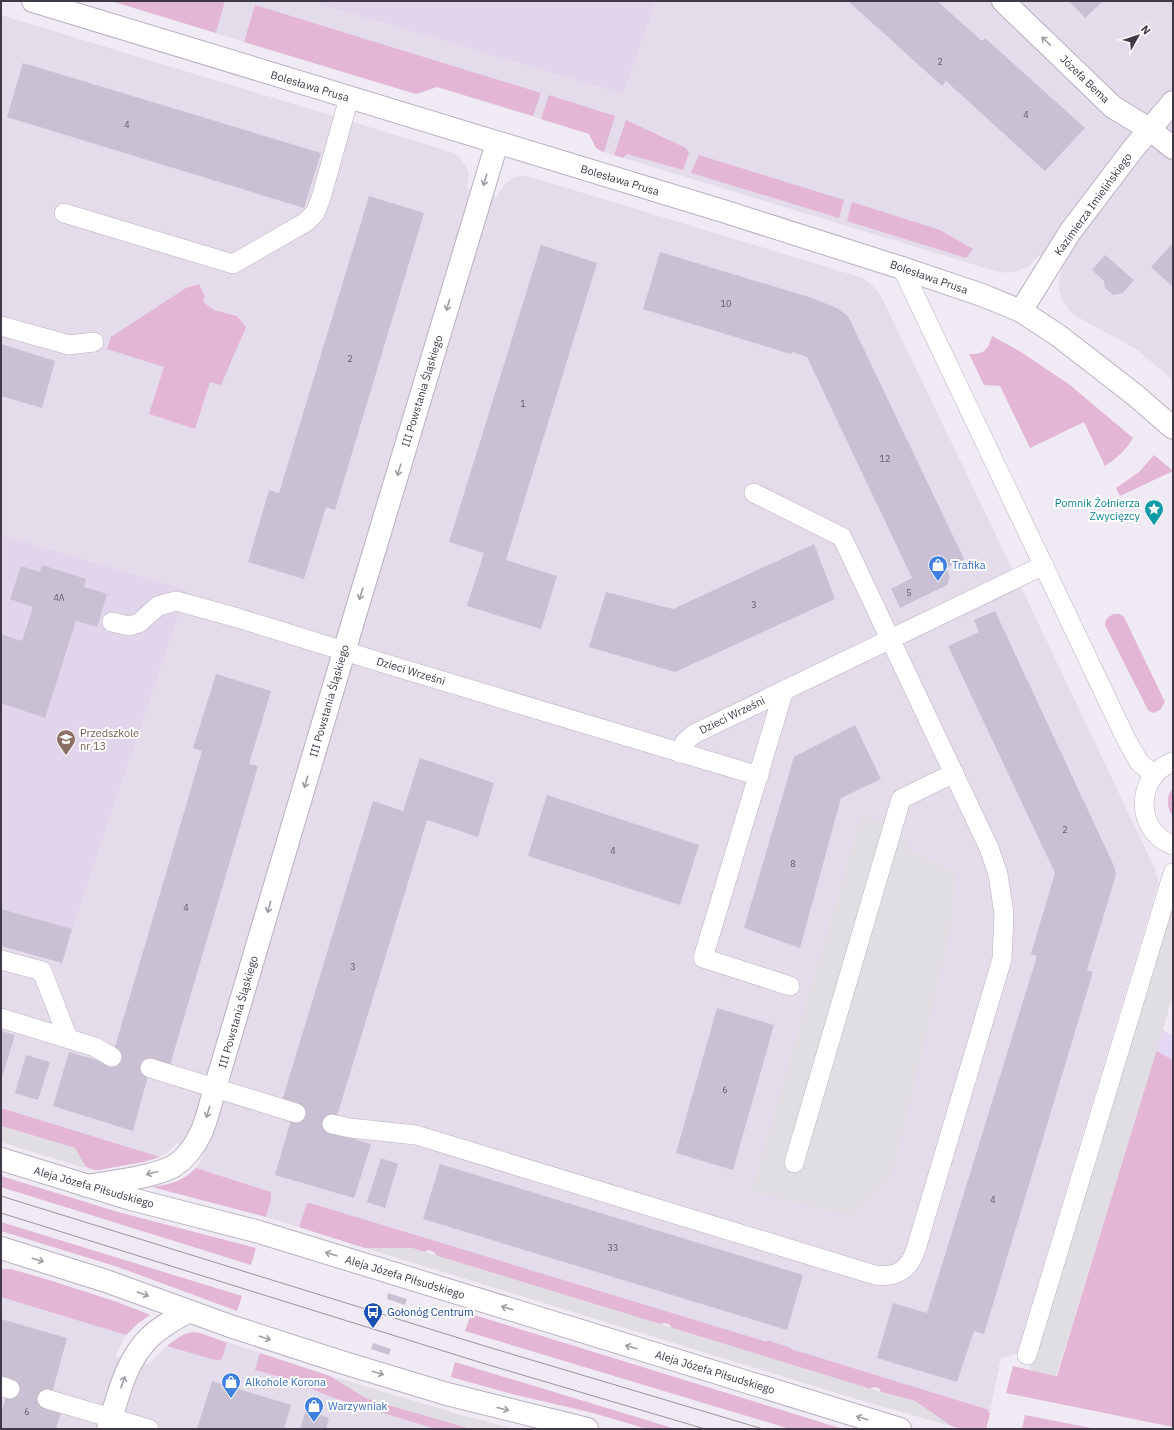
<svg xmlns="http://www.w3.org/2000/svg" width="1174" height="1430" font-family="'IBM Plex Sans',sans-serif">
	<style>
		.residential { fill: #e4dceb }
		.commercial { fill: #e3d7f3 }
		.education { fill: #e1d5eb }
		.green { fill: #e4b6d6 }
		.parking { fill: #e0dee2 }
		.building { fill: #c9c0d4 }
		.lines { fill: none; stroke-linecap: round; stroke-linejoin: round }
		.service-casing { stroke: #b8b0c1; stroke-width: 20 }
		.minor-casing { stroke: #b8b0c1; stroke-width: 24 }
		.tertiary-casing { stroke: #b8b0c1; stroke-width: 24 }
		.service { stroke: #fff; stroke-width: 19 }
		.minor { stroke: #fff; stroke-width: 22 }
		.tertiary { stroke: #fff; stroke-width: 22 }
		.tram { stroke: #979797; stroke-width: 1 }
		.oneway { stroke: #9f9ca3 }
		.labels { text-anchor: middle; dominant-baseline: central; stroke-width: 4; stroke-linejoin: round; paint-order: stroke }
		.number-label { font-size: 9px; fill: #625a6a }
		.street-label { font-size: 11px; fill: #3f3847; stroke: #fff }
		.culture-label { font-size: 11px; fill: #0d838f; stroke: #fff; text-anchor: end }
		.shop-label { font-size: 11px; fill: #366cbe; stroke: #fff; text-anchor: start }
		.education-label { font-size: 11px; fill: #785e54; stroke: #fff; text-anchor: start }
		.transit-label { font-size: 11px; fill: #164399; stroke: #fff; text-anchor: start }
	</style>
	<rect width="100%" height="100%" fill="#efeaf3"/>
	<!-- residential -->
	<g class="residential">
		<path d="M111 1H1173V380L1136 349 1074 315 1069 310 1061 298 1059 289V278L1062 271 1039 255 1029 266 1020 270 1008 273 995 271 600 151 596 148 589 134 437 87 416 94Z"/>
		<path d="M1 15 451 152 460 158 466 166 469 175 467 188 497 197 501 189 507 182 515 177 524 176 534 178 853 275 863 278 872 285 881 296 1032 610 1154 867 1157 876 1158 884 1017 1354 1001 1358 986 1429H962L951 1426 915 1401 881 1392 879 1388 874 1387 869 1389 672 1328 669 1324 664 1323 660 1324 437 1256 434 1252 429 1250 424 1252 412 1248H365L266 1217 152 1187 169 1184 184 1179 196 1168 206 1152 177 1143 167 1153 152 1160 99 1170H92L86 1167 75 1148 1 1126Z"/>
		<path d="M1 1269H11L52 1281 117 1302 149 1314 150 1315 137 1324 126 1335 115 1356 148 1365 167 1346 179 1337 188 1333H200L330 1376 366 1398 472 1429H1Z"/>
	</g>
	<!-- commercial -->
	<path class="commercial" d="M1163 1030 1173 1036V1094L1146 1081Z"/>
	<!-- education -->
	<g class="education">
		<path d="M310 1H656L623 94Z"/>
		<path d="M1 535 187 590 72 929 1 909Z"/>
	</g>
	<!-- green -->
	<g class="green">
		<path d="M111 1H225L216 33Z"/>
		<path d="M255 5 541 93 533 116 437 87 416 94 244 42Z"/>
		<path d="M549 95 615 116 604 152 596 148 589 134 541 119Z"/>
		<path d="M626 120 686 148 689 153 683 170 627 154 623 158 614 155Z"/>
		<path d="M699 155 844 200 839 218 691 173Z"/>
		<path d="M852 202 940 230 973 249 966 258 847 221Z"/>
		<path d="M199 284 205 296 203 302 214 310 237 316 246 327 221 385 210 382 195 429 149 414 164 367 107 349 111 337 186 288Z"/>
		<path d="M992 336 1021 352 1070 385 1133 438C1126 450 1117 458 1105 466L1084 422 1030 448 1000 386 984 385 969 354C984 355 988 350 992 336Z"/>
		<path d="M1154 455 1173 471 1120 496 1116 488 1139 472Z"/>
		<path d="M1114 614H1120L1124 617 1165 702 1160 710 1153 713 1148 710 1105 625C1105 619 1109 616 1114 614Z"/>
		<path d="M1173 788V817C1167 808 1165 797 1173 788Z"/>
		<path d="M1156 1051 1173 1060V1427L1006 1393 1013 1366 1057 1376Z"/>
		<path d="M1 1108 160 1157 143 1162 99 1170C83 1170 82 1161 75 1148L1 1126Z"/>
		<path d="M196 1168 271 1192V1199L266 1217 152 1187C171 1184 182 1182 196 1168Z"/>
		<path d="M1 1176 118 1212 256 1248 251 1265 1 1187Z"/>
		<path d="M307 1203H310L767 1342V1340L791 1348V1349L986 1409 988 1410 990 1414 986 1429H962L951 1426 915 1401 881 1392 879 1388 874 1387 869 1389 672 1328 669 1324 664 1323 660 1324 437 1256 434 1252 429 1250 424 1252 412 1248H365L299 1227Z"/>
		<path d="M1 1222 242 1296 237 1311 118 1267 1 1231Z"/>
		<path d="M1 1269H11L52 1281 117 1302 150 1315 137 1324 126 1335 1 1297Z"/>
		<path d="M471 1314 843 1429H790L465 1331Z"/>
		<path d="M193 1332 200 1333 227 1343 222 1359 219 1360H215L167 1346C175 1340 183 1333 193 1332Z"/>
		<path d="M260 1353 330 1376 366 1398 378 1402 472 1429H436L337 1399 284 1378 255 1370Z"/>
		<path d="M455 1362 676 1429H647L593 1413 512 1394 451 1377Z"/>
		<path d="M1025 1415 1096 1429H1022Z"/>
	</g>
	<!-- parking -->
	<g class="parking">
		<path d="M862 813 907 836 909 850 956 873 950 934 893 1173 852 1216 751 1192Z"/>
		<path d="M1173 896V994L1163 1030 1056 1376 1029 1370Z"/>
		<path d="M1 1126 75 1148 86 1167 85 1168 1 1142Z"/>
		<path d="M365 1248H412L881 1392 915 1401 951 1426 856 1399Z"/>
		<path d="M337 1378 461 1415 515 1429H472L378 1402 366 1398 335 1379Z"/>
	</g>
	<!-- building -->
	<g class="building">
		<path d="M848 1H937L982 41 985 38 1085 128 1045 171 946 81 942 86Z"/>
		<path d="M1069 1H1103L1085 18Z"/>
		<path d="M23 63 321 153 304 208 7 117Z"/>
		<path d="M369 196 424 213 335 510 326 507 304 579 248 562 269 490 279 493Z"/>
		<path d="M1173 243V287L1151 267Z"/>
		<path d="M541 245 597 263 506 560 557 576 541 629 467 606 484 553 449 542Z"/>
		<path d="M660 252 809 297 837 308 848 316 964 559 946 568 950 577 947 585 900 608 891 589 912 578 807 357 792 352 791 354 643 309Z"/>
		<path d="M1105 255 1134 280 1123 293 1113 295 1105 288 1104 281 1092 270Z"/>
		<path d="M1 344 55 361 42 408 1 396Z"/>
		<path d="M814 544 835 599 675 672 589 647 606 592 673 609Z"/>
		<path d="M42 565 86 579 84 587 107 594 97 627 76 621 45 718 1 703V634L22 641 33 607 10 599 21 566 40 572Z"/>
		<path d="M995 611 1114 866 1116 875 1087 970 1093 972 984 1334 974 1331 957 1382 877 1358 893 1303 927 1313 1037 956 1031 954 1055 873 948 646 979 632 974 620Z"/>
		<path d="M216 674 271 691 249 764 258 766 170 1065 148 1076 133 1131 53 1106 69 1052 110 1064 202 751 193 748Z"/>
		<path d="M855 725 881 779 841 798 800 948 744 928 794 757Z"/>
		<path d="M420 758 494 783 478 837 427 820 337 1116 330 1132 371 1144 354 1198 275 1175 291 1120 282 1101 373 801 403 811Z"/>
		<path d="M547 795 699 845 680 905 528 856Z"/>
		<path d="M1 909 72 929 62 963 1 946Z"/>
		<path d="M717 1008 774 1025 733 1170 676 1153Z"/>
		<path d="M1 1031 15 1035 1 1080Z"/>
		<path d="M26 1055 50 1062 38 1100 15 1093Z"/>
		<path d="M381 1158 398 1164 385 1208 367 1202Z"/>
		<path d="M440 1164 803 1275 787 1330 423 1219Z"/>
		<path d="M388 1293 407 1299 405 1305 387 1299Z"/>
		<path d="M1 1319 67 1338 52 1393 50 1392 44 1409 61 1413 56 1429H1V1413L6 1397 1 1377Z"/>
		<path d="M373 1343 391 1349 389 1355 371 1349Z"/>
		<path d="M212 1381 291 1405 284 1429H197Z"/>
		<path d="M306 1410 329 1418 326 1429H300Z"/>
	</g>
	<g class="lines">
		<!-- service casing -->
		<g class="service-casing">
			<g id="service">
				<path d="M64 213 233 264 306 222 315 213 321 198 349 98"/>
				<path d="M902 268 1126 739 1139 762 1154 775"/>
				<path d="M1 326 69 345 94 342"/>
				<path d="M112 622 129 626 139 623 158 606 176 601 238 618 383 663 759 776"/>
				<path d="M784 690 703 958 790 986"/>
				<path d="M680 753 685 742 694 734 1044 565"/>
				<path d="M1173 762C1135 776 1134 831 1173 845"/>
				<path d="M1 960 42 971 68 1038"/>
				<path d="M1 1018 95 1047 112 1057"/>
				<path d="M150 1068 296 1113"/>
				<path d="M332 1124 350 1128 416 1135 875 1275C897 1278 909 1270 916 1249L1002 959 1004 914 998 874 989 848 842 537 754 493"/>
				<path d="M794 1163 901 799 954 773"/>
				<path d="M1027 1355 1173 873"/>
				<path d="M1 1386 10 1389"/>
				<path d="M47 1399 149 1429"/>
			</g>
		</g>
		<!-- minor casing -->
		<g class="minor-casing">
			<g id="minor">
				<path d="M33 1 723 211 902 268 982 295 1021 311 1059 336 1135 395 1173 428"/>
				<path d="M1003 1 1113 107 1149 129 1173 148"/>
				<path d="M1021 311 1070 232 1133 149 1173 102"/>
				<path d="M87 1186C111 1182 154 1177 174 1166 185 1159 194 1147 200 1135 207 1121 210 1104 215 1088L352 625 497 143"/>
				<path d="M108 1429C118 1397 125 1361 150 1337 161 1326 175 1319 189 1311"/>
			</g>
		</g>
		<!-- tertiary casing -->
		<g class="tertiary-casing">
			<g id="tertiary">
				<path d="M1 1159 131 1199 259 1232 900 1429"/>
				<path d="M1 1248 106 1281 230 1326 341 1362 447 1394 587 1429"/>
			</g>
		</g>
		<!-- service -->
		<use href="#service" class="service"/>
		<!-- minor -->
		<use href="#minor" class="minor"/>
		<!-- tertiary -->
		<use href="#tertiary" class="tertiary"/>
		<!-- tram -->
		<g class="tram">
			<path d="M1 1196 488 1347 763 1429"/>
			<path d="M1 1213 482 1363 705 1429"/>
		</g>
	</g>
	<!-- one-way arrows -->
	<defs><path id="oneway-shaft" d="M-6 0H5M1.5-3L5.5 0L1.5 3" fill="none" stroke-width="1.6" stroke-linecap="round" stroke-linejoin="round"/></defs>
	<g class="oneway">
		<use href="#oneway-shaft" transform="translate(1046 41) rotate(-136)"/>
		<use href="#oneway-shaft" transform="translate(485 180) rotate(107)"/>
		<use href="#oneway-shaft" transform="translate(448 305) rotate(106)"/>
		<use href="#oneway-shaft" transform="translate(399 470) rotate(107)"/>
		<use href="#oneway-shaft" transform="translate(361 594) rotate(107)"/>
		<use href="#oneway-shaft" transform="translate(306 782) rotate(106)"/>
		<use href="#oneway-shaft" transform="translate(269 907) rotate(106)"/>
		<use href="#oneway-shaft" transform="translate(208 1112) rotate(107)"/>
		<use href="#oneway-shaft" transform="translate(152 1173) rotate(165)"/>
		<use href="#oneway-shaft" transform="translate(331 1254) rotate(-163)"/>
		<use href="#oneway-shaft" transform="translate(38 1260) rotate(17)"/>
		<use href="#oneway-shaft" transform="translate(143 1294) rotate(20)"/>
		<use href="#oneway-shaft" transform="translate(507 1308) rotate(-163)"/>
		<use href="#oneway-shaft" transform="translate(265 1338) rotate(18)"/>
		<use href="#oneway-shaft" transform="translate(631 1347) rotate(-163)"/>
		<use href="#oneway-shaft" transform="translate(378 1373) rotate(17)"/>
		<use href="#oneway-shaft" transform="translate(123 1382) rotate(-71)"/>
		<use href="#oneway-shaft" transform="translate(503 1409) rotate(14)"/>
		<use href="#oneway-shaft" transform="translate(862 1418) rotate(-163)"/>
	</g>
	<!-- icons -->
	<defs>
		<g id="sight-pin" transform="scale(1)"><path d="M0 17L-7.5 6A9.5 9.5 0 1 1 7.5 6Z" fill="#0f9aa8" stroke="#fff"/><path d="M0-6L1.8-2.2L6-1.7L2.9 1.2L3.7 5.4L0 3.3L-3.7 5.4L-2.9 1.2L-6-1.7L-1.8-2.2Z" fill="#fff"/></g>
		<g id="shop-pin" transform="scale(1)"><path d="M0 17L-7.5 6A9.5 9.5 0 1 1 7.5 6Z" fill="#3f7fe0" stroke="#fff"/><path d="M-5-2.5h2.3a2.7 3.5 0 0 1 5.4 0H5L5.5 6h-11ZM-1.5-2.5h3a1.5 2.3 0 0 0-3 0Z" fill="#fff"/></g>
		<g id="school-pin" transform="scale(1)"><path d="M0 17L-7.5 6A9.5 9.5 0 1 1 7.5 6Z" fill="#8d6e63" stroke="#fff"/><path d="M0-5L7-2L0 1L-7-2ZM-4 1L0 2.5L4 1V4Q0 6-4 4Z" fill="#fff"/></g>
		<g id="bus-pin" transform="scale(1)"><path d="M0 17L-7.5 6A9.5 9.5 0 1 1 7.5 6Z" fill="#1a4fb4" stroke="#fff"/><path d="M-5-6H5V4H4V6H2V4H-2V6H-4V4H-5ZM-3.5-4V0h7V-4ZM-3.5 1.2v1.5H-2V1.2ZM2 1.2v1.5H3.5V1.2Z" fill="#fff"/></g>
	</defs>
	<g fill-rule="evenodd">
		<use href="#sight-pin" x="1154" y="509"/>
		<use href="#shop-pin" x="938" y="565"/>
		<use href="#school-pin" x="66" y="739"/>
		<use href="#bus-pin" x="373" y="1312"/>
		<use href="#shop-pin" x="231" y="1382"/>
		<use href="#shop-pin" x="314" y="1406"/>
	</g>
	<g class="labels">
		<!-- number labels -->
		<g class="number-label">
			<text x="940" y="61">2</text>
			<text x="1026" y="114">4</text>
			<text x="127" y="124">4</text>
			<text x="726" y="303">10</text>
			<text x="350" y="358">2</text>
			<text x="523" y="403">1</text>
			<text x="885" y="458">12</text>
			<text x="909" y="592">5</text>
			<text x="59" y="597">4A</text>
			<text x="754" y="604">3</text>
			<text x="1065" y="829">2</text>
			<text x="613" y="850">4</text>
			<text x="793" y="863">8</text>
			<text x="186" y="907">4</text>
			<text x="353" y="966">3</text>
			<text x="725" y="1089">6</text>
			<text x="993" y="1199">4</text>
			<text x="613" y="1247">33</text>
			<text x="27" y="1411">6</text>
		</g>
		<!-- street labels -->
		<g class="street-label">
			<text transform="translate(1085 79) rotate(44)">Józefa Bema</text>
			<text transform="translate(310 86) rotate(17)">Bolesława Prusa</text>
			<text transform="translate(620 180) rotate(17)">Bolesława Prusa</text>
			<text transform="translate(1093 204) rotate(-54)">Kazimierza Imielińskiego</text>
			<text transform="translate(929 277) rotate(19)">Bolesława Prusa</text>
			<text transform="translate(422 391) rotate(-73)">III Powstania Śląskiego</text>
			<text transform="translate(411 671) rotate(17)">Dzieci Wrześni</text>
			<text transform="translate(329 701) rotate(-74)">III Powstania Śląskiego</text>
			<text transform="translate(732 715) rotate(-26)">Dzieci Wrześni</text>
			<text transform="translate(238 1012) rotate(-74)">III Powstania Śląskiego</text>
			<text transform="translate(94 1187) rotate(16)">Aleja Józefa Piłsudskiego</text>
			<text transform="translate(405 1277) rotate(17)">Aleja Józefa Piłsudskiego</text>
			<text transform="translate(715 1372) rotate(17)">Aleja Józefa Piłsudskiego</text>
		</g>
		<!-- culture labels -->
		<g class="culture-label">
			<text x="1140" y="503">Pomnik Żołnierza<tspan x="1140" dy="13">Zwycięzcy</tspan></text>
		</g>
		<!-- shop labels -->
		<g class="shop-label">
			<text x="952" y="565">Trafika</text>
			<text x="245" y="1382">Alkohole Korona</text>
			<text x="328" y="1406">Warzywniak</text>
		</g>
		<!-- education labels -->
		<g class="education-label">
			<text x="80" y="733">Przedszkole<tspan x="80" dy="13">nr 13</tspan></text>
		</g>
		<!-- transit labels -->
		<g class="transit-label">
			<text x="387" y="1312">Gołonóg Centrum</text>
		</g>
	</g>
	<!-- border -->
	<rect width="1174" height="1430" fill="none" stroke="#3f3847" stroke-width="4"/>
	<!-- north arrow -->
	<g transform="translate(1138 36) rotate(51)" stroke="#ffffff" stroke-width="3" paint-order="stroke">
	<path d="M0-3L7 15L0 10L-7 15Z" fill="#3f3847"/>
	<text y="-6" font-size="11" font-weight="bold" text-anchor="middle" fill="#3f3847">N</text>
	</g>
</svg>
